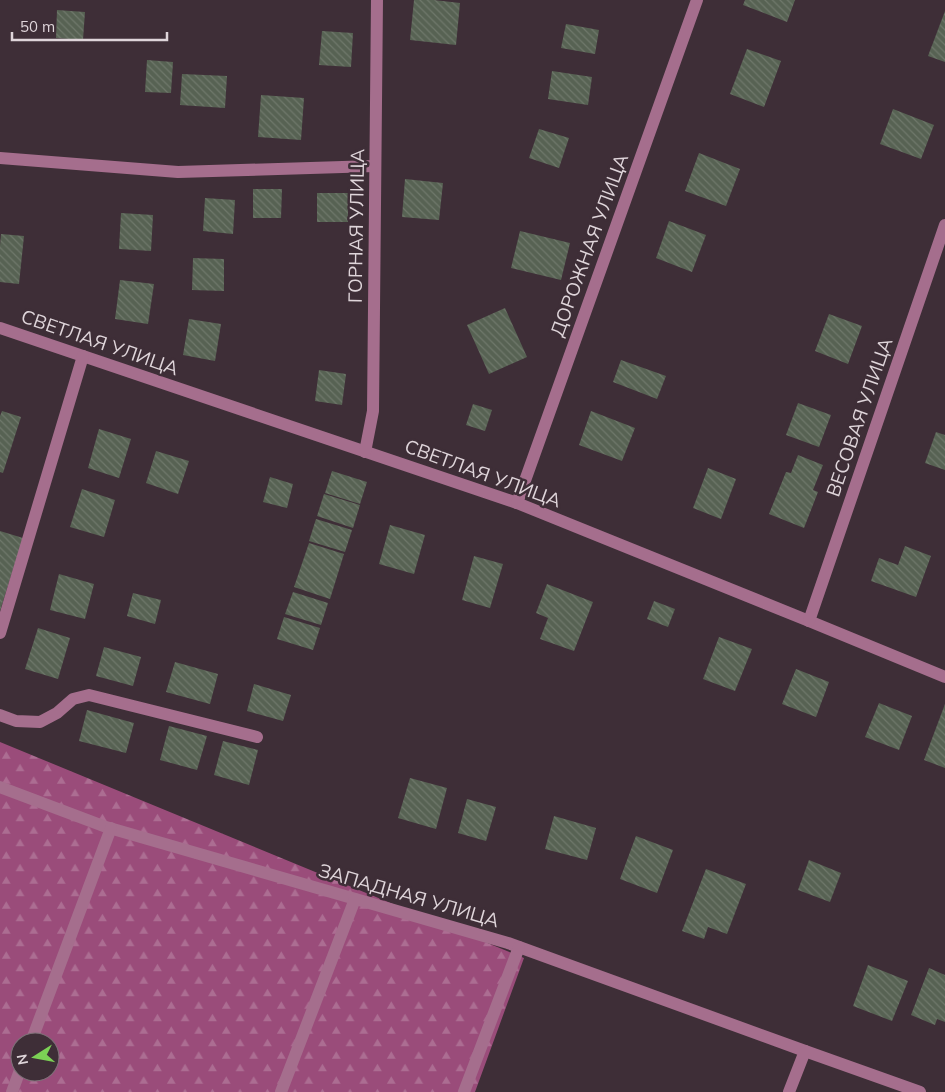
<svg xmlns="http://www.w3.org/2000/svg" width="945" height="1092" font-family="Mulish,sans-serif">
	<style>
		.forest { fill: url(#forest-firs); fill-rule: evenodd }
		.building { fill: url(#building-back-hatch) }
		.lines { fill: none; stroke-linecap: round; stroke-linejoin: round }
		.minor { stroke: #a56e8d; stroke-width: 12 }
		.labels { text-anchor: middle; dominant-baseline: central; stroke-width: 5; stroke-linejoin: round; paint-order: stroke }
		.street-label { font-size: 19px; fill: #dfd5da; stroke: #3e2e37 }
	</style>
	<defs>
		<pattern id="forest-firs" width="22" height="20" patternUnits="userSpaceOnUse" patternTransform="scale(1.25)"><rect width="22" height="20" fill="#9a4c7a"/><path d="M5 1l3.5 6h-7zM16 11l3.5 6h-7z" fill="#ac6d92"/></pattern>
		<pattern id="building-back-hatch" width="6" height="6" patternUnits="userSpaceOnUse" patternTransform="scale(1.25)"><rect width="6" height="6" fill="#576253"/><path d="M-1 5l2 2M0 0l6 6M5-1l2 2" fill="none" stroke="#6f786b"/></pattern>
	</defs>
	<rect width="100%" height="100%" fill="#3e2e37"/>
	<!-- forest -->
	<path class="forest" d="M0 742 524 958 475 1092H0ZM20 1042H50V1072H20Z"/>
	<!-- building -->
	<g class="building">
		<path d="M414 0H434L460 3 456 45 410 40Z"/>
		<path d="M745 0H795L787 22 743 5Z"/>
		<path d="M57 10 85 12 83 40 56 38Z"/>
		<path d="M945 11V62L928 56Z"/>
		<path d="M566 24 599 30 595 54 561 48Z"/>
		<path d="M322 31 353 33 351 67 319 65Z"/>
		<path d="M747 49 781 61 764 107 730 94Z"/>
		<path d="M147 60 173 62 171 93 145 92Z"/>
		<path d="M552 71 592 77 588 105 548 99Z"/>
		<path d="M182 74 227 76 225 108 180 105Z"/>
		<path d="M261 95 304 98 301 140 258 137Z"/>
		<path d="M893 109 934 125 921 159 880 144Z"/>
		<path d="M539 129 569 138 559 168 529 158Z"/>
		<path d="M699 153 740 169 726 206 685 191Z"/>
		<path d="M405 179 443 183 439 220 402 217Z"/>
		<path d="M253 189H282L281 218H253Z"/>
		<rect x="317" y="193" width="31" height="29"/>
		<path d="M205 198 235 200 233 234 203 231Z"/>
		<path d="M121 213 153 215 151 251 119 249Z"/>
		<path d="M669 221 706 235 692 272 656 258Z"/>
		<path d="M520 231 570 243 561 280 511 268Z"/>
		<path d="M1 234 24 236 19 284 0 282V246Z"/>
		<path d="M193 258 224 259V291L192 290Z"/>
		<path d="M120 280 154 284 148 324 115 319Z"/>
		<path d="M505 308 527 357 489 374 467 325Z"/>
		<path d="M829 314 862 326 848 364 815 351Z"/>
		<path d="M189 319 221 324 215 361 183 355Z"/>
		<path d="M621 360 666 376 657 399 613 382Z"/>
		<path d="M319 370 346 374 342 405 315 401Z"/>
		<path d="M798 403 831 415 819 447 786 435Z"/>
		<path d="M473 404 492 410 485 431 466 425Z"/>
		<path d="M2 411 21 417 3 473 0 472V416Z"/>
		<path d="M591 411 635 428 622 461 579 445Z"/>
		<path d="M99 429 131 439 119 478 88 468Z"/>
		<path d="M936 432 945 435V470L925 463Z"/>
		<path d="M156 451 189 461 178 494 146 483Z"/>
		<path d="M798 455 823 465 813 490 818 492 804 528 769 514 786 472 791 473Z"/>
		<path d="M708 468 736 479 721 519 693 508Z"/>
		<path d="M332 471 367 482 360 504 325 493Z"/>
		<path d="M270 477 293 484 287 508 263 502Z"/>
		<path d="M82 489 115 500 104 537 70 527Z"/>
		<path d="M324 494 360 505 353 528 317 516Z"/>
		<path d="M316 519 352 530 345 552 309 541Z"/>
		<path d="M390 525 425 535 414 574 379 564Z"/>
		<path d="M0 531 23 538 0 611Z"/>
		<path d="M309 543 344 554 330 599 294 587Z"/>
		<path d="M905 546 931 556 916 597 871 581 879 558 898 565Z"/>
		<path d="M474 556 503 564 490 608 462 600Z"/>
		<path d="M59 574 94 584 85 619 50 610Z"/>
		<path d="M547 584 593 602 574 651 540 639 548 618 536 613Z"/>
		<path d="M293 592 328 603 321 625 285 614Z"/>
		<path d="M133 593 161 600 155 624 127 616Z"/>
		<path d="M654 601 675 609 668 627 647 619Z"/>
		<path d="M284 617 320 628 313 650 277 639Z"/>
		<path d="M38 628 70 638 58 679 25 669Z"/>
		<path d="M719 637 752 649 735 691 703 679Z"/>
		<path d="M104 647 141 657 133 686 96 676Z"/>
		<path d="M175 662 218 674 210 704 166 692Z"/>
		<path d="M796 669 829 682 816 717 782 704Z"/>
		<path d="M254 684 291 695 283 721 247 711Z"/>
		<path d="M879 703 912 716 899 750 865 737Z"/>
		<path d="M945 704V768L924 760Z"/>
		<path d="M87 710 134 723 126 753 79 741Z"/>
		<path d="M169 726 207 736 197 770 160 760Z"/>
		<path d="M223 741 258 750 249 785 214 775Z"/>
		<path d="M410 778 447 788 436 829 398 818Z"/>
		<path d="M467 799 496 807 486 841 458 833Z"/>
		<path d="M554 816 596 828 587 860 545 849Z"/>
		<path d="M636 836 673 850 657 893 620 879Z"/>
		<path d="M809 860 841 873 830 902 798 890Z"/>
		<path d="M706 869 746 884 727 934 708 927 704 939 682 931Z"/>
		<path d="M868 965 908 981 892 1021 853 1006Z"/>
		<path d="M929 968 945 975V1022L937 1019 935 1025 911 1015Z"/>
	</g>
	<g class="lines">
		<!-- minor -->
		<g class="minor">
			<path d="M0 158 178 172 375 166"/>
			<path d="M0 328 517 503 809 621 945 677"/>
			<path d="M365 452 373 411 377 0"/>
			<path d="M517 503 697 0"/>
			<path d="M809 621 945 225"/>
			<path d="M0 633 83 356"/>
			<path d="M0 715 16 721 40 722 57 713 73 699 89 695 257 737"/>
			<path d="M0 787 106 827 508 943 805 1051"/>
			<path d="M31 1042 111 828"/>
			<path d="M12 1092 20 1070"/>
			<path d="M281 1092 355 899"/>
			<path d="M464 1092 519 947"/>
			<path d="M789 1092 805 1051 920 1092"/>
		</g>
	</g>
	<g class="labels">
		<!-- street labels -->
		<g class="street-label">
			<text transform="translate(356 226) rotate(-89)">ГОРНАЯ УЛИЦА</text>
			<text transform="translate(589 245) rotate(-70)">ДОРОЖНАЯ УЛИЦА</text>
			<text transform="translate(100 342) rotate(19)">СВЕТЛАЯ УЛИЦА</text>
			<text transform="translate(859 417) rotate(-71)">ВЕСОВАЯ УЛИЦА</text>
			<text transform="translate(483 473) rotate(20)">СВЕТЛАЯ УЛИЦА</text>
			<text transform="translate(409 895) rotate(16)">ЗАПАДНАЯ УЛИЦА</text>
		</g>
	</g>
	<!-- north arrow -->
	<g transform="translate(35 1057) rotate(259)"><circle r="24" fill="#3e2e37" stroke="#7e7178"/>
	<path d="M0-4L9 19L0 12L-9 19Z" fill="#7cd155"/>
	<text y="-8" font-size="14" font-weight="bold" text-anchor="middle" fill="#dfd5da">N</text>
	</g>
	<!-- scale -->
	<path d="M12 32v8h155v-8" fill="none" stroke="#dfd5da" stroke-width="2.5"/>
	<text x="20" y="32" font-size="15" fill="#dfd5da" stroke="#3e2e37" stroke-width="4" paint-order="stroke">50 m</text>
</svg>
